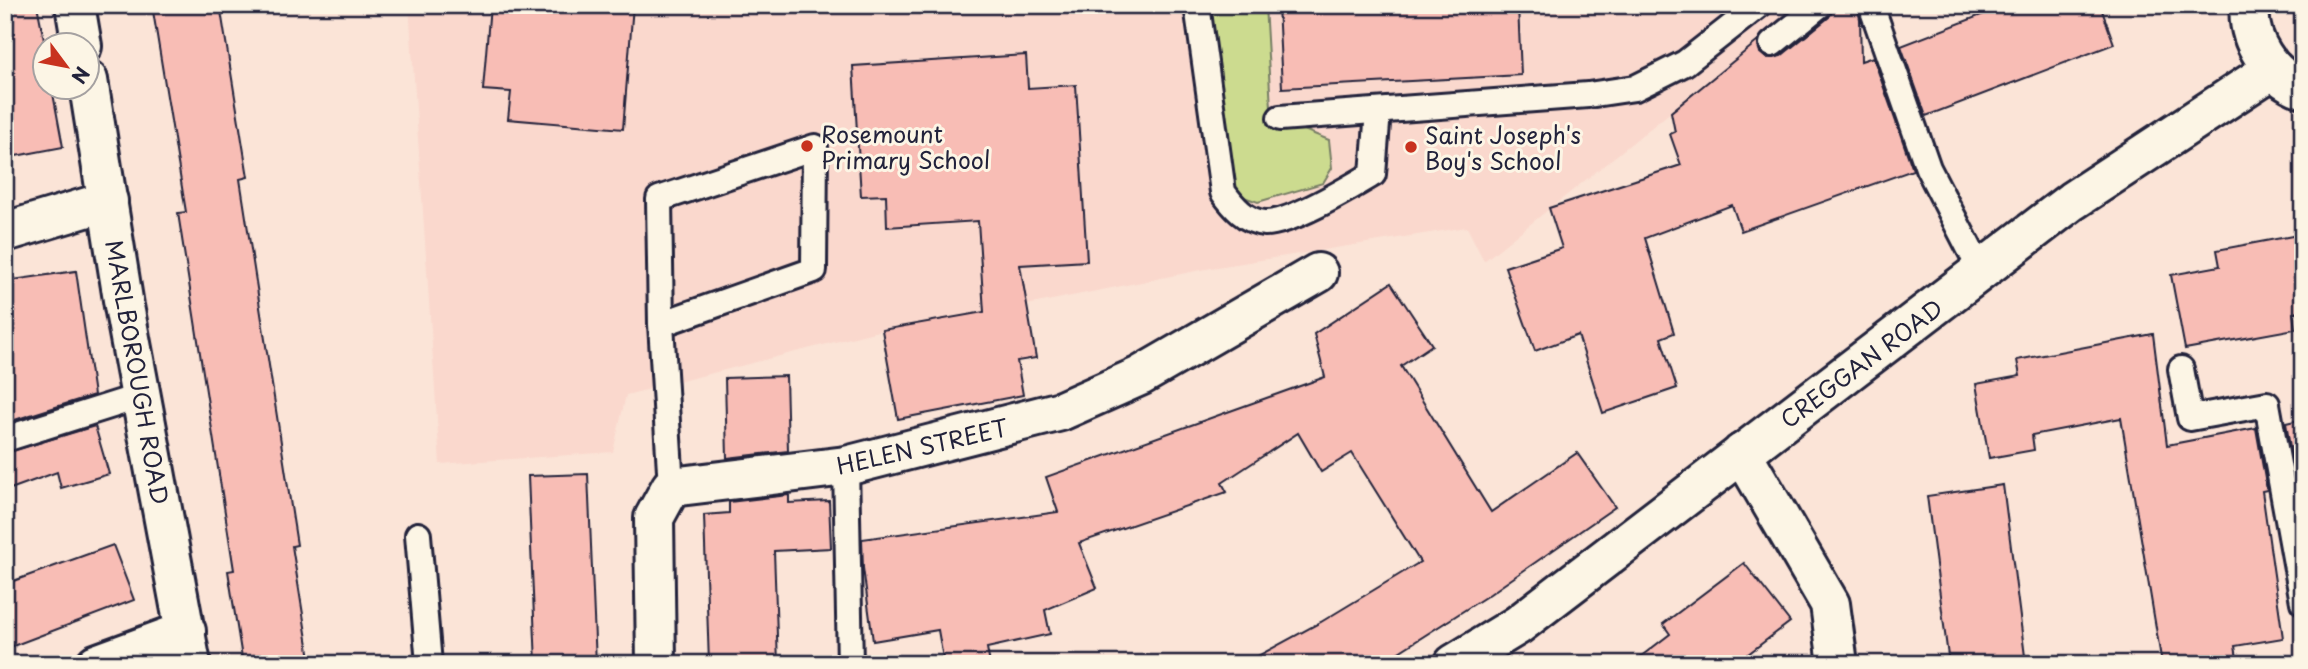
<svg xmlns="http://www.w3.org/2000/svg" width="2308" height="669" font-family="'Playpen Sans',sans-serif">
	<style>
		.built { fill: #fad8cd }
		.green { fill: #ccdb8f; stroke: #777e65; stroke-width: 2 }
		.building { fill: #f8bdb5; stroke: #22223b; stroke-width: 2 }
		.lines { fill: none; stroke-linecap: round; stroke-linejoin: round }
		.service-casing { stroke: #22223b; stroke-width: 30 }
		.minor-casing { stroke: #22223b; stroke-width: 44 }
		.secondary-casing { stroke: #22223b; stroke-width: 44 }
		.service { stroke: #fcf5e5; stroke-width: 24 }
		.minor { stroke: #fcf5e5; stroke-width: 38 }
		.secondary { stroke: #fcf5e5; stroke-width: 38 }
		.poi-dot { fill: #c8321e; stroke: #fcf5e5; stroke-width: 2.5 }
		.labels { text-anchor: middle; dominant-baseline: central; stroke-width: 6; stroke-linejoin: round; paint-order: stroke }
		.poi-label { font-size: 23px; fill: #22223b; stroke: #fcf5e5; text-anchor: start }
		.street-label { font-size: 23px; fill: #22223b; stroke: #fcf5e5 }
	</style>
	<rect width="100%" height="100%" fill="#fbe4d7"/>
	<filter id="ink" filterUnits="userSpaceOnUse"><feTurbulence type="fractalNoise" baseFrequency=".0143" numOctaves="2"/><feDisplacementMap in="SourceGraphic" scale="14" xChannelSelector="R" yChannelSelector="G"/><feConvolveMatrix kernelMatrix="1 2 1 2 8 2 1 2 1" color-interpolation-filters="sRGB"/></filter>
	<g filter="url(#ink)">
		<!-- built -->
		<path class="built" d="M409 5H1805L1484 261 1467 227 1211 268 1027 305 882 330 626 395 613 452 440 464Z"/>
		<!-- green -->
		<path class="green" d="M1211 5H1265L1272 125 1294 126 1329 140 1332 168 1323 183 1258 202 1241 196 1232 182Z"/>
		<!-- building -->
		<g class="building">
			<path d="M5 5H37L46 50V88H52L63 147 5 158Z"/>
			<path d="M152 5H220L248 177 240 179 297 545 292 546 311 664H243L228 571 234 570 178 213 186 212Z"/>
			<path d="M490 5H633L623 129 508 119 511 92 483 90Z"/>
			<path d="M1278 5H1518L1521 75 1282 88Z"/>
			<path d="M1835 5H1857L1860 19 1861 61 1873 57 1913 170 1741 231 1732 205 1645 238 1674 333 1661 338 1677 388 1603 413 1578 335 1535 351 1505 267 1562 248 1549 208 1681 165 1670 134 1675 132 1671 112 1758 41 1760 53 1766 58 1781 56 1829 17Z"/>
			<path d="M2007 5H2100L2114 44 1926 116 1901 46Z"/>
			<path d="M1026 55 1028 88 1076 85 1087 261 1020 265 1036 358 1017 361 1023 395 898 419 882 330 984 312 978 221 887 227 886 195 861 196 853 66Z"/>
			<path d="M2303 234V311L2293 313 2295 329 2185 349 2171 275 2220 266 2217 250Z"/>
			<path d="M76 271 94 395 5 423V281Z"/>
			<path d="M1391 283 1432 345 1401 366 1491 512 1577 453 1615 507 1490 594 1380 664H1243L1321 622 1420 562 1352 453 1321 472 1298 433 1222 483 1227 492 1079 543 1097 588 1045 610 1050 634 987 648 990 664H944L938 630 873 641 863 568 862 539 1058 512 1046 477 1325 377 1314 334Z"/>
			<path d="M2153 334 2167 445 2256 428 2267 490 2262 491 2283 638 2235 646 2238 664H2162L2121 418 2032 435 2034 450 1989 458 1976 384 2020 376 2017 360Z"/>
			<path d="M786 376 788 451 727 458 725 378Z"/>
			<path d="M2303 419V482L2296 483 2286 423Z"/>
			<path d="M95 426 109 474 61 488 57 472 5 491V453Z"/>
			<path d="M588 474 596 664H536L528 476Z"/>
			<path d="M2003 485 2026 664H1949L1927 496Z"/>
			<path d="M789 495V503L829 501 831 548 774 551 778 664H709L704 515 729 513V502Z"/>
			<path d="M113 545 134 600 5 649V584Z"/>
			<path d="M1744 563 1790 622 1735 664H1631L1670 634 1663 624Z"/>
		</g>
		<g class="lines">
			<!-- service casing -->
			<g class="service-casing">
				<g id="service">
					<path d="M1197 5 1223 192C1233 206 1246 222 1265 223 1290 224 1351 187 1373 174L1378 111"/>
					<path d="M1871 5 1928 168 1981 271"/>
					<path d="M1772 44 1820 5"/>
					<path d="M1280 118 1588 95 1635 88 1685 63 1759 5"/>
					<path d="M661 324 814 270 815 147 659 199 661 324 671 487"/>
					<path d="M2181 369 2190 418 2267 404 2303 602"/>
					<path d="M5 439 141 396"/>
					<path d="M846 466 850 664"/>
					<path d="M418 535 429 664"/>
				</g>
			</g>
			<!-- minor casing -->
			<g class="minor-casing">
				<g id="minor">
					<path d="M75 5 82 46"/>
					<path d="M88 80 124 306 191 664"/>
					<path d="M5 232 108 201"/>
					<path d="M1742 453 1830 604 1838 664"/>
					<path d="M96 664 186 631"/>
					<path d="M656 664 654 518 671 487 846 466 1061 411 1140 376 1318 273"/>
				</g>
			</g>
			<!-- secondary casing -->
			<g class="secondary-casing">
				<g id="secondary">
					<path d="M2250 5C2246 39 2270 77 2303 88"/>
					<path d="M1454 664 1518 625 2072 201 2273 69"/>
				</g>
			</g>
			<!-- service -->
			<use href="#service" class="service"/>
			<!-- minor -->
			<use href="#minor" class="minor"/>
			<!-- secondary -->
			<use href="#secondary" class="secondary"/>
		</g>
	</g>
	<!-- markers -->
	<g class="poi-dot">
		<circle cx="807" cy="146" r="7"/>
		<circle cx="1411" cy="147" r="7"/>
	</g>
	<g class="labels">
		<!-- poi labels -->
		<g class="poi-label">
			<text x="821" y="133">Rosemount<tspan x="821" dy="26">Primary School</tspan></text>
			<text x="1425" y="134">Saint Joseph's<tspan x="1425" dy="26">Boy's School</tspan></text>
		</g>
		<!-- street labels -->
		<g class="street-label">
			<text transform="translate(1861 363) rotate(-37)">CREGGAN ROAD</text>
			<text transform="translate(138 372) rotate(80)">MARLBOROUGH ROAD</text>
			<text transform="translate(922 446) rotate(-13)">HELEN STREET</text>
		</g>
	</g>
	<!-- margin -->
	<rect width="2308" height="669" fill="none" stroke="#fcf5e5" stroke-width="28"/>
	<rect x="14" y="14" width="2280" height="641" fill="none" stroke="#22223b" stroke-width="2.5" filter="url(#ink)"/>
	<!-- north arrow -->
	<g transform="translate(66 66) rotate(122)"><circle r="33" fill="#fcf5e5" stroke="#a5a1a1" stroke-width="2"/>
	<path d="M0-5L12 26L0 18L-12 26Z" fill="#c8321e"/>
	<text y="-10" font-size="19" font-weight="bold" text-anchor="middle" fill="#22223b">N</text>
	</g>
</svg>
